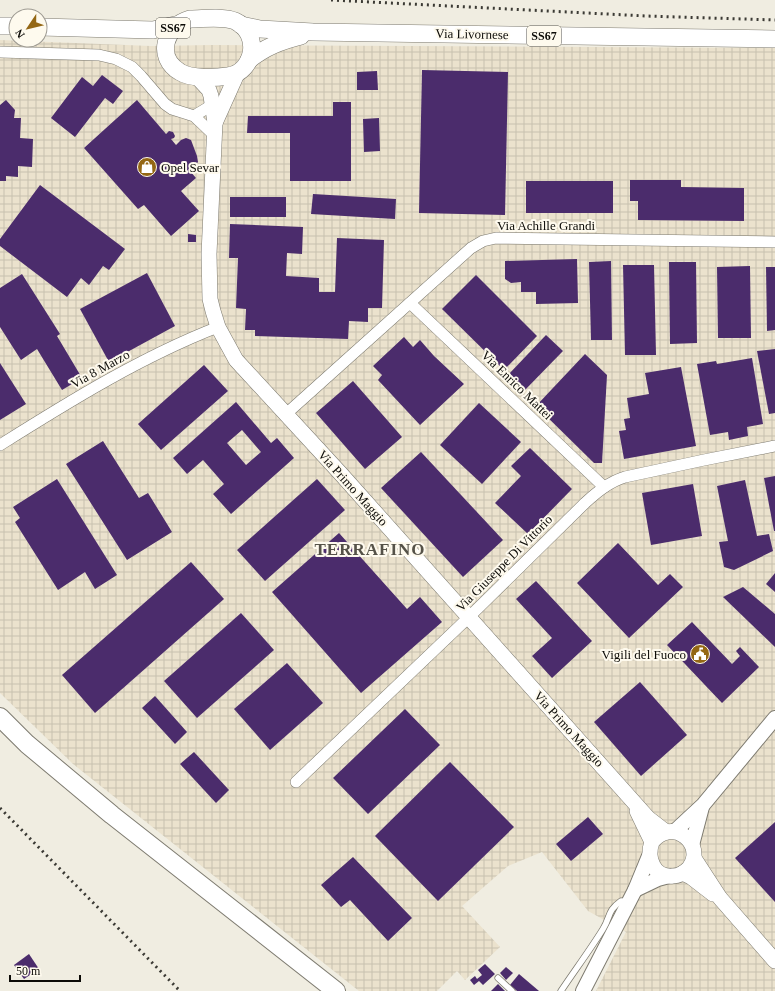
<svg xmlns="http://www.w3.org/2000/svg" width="775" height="991" font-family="'Times New Roman',serif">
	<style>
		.industrial { fill: url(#industrial-grid) }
		.building { fill: #4b2c6c; fill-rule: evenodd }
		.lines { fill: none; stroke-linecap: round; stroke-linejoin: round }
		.service-casing { stroke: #7e7b70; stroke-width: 7 }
		.minor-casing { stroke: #7e7b70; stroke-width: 12 }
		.tertiary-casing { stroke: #7e7b70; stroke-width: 16 }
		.secondary-casing { stroke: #7e7b70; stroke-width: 16 }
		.primary-casing { stroke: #7e7b70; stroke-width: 18 }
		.trunk-casing { stroke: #7e7b70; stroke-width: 20 }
		.service { stroke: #fff; stroke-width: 5.5 }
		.minor { stroke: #fff; stroke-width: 11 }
		.tertiary { stroke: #fff; stroke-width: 14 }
		.secondary { stroke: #fff; stroke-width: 15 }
		.primary { stroke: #fff; stroke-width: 17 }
		.trunk { stroke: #fff; stroke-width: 18 }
		.rail { stroke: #3b3a34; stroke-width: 3; stroke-dasharray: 2 4; stroke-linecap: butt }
		.labels { text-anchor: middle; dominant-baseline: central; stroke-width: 4; stroke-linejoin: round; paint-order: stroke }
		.shield { fill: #fefaee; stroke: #55534c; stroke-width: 1 }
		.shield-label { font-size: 12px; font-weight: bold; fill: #0c0b07 }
		.street-label { font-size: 13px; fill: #0c0b07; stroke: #fefaee }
		.poi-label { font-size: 13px; fill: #0c0b07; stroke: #fefaee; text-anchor: start }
		.district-label { font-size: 17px; font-weight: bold; letter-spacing: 1px; fill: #555248; stroke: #fefaee }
	</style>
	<defs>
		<pattern id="industrial-grid" width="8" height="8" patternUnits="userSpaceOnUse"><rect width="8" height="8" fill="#ebe2cd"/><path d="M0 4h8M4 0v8" fill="none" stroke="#c8c1af"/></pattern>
	</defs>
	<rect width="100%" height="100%" fill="#f0ede1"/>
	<!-- industrial -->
	<path class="industrial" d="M0 40 151 46 212 45 775 48V991H596L626 932 588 911 542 852 508 866 462 906 500 947 465 980 457 971 437 991H359L73 764 0 693Z"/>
	<!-- building -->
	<g class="building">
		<path d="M422 70 508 72 505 215 419 213Z"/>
		<path d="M377 71 378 90H357V72Z"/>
		<path d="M102 75 123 91 113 104 105 98 75 137 51 118 82 77 93 86Z"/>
		<path d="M6 100 15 110 14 118H21L20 138 33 139 32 167 18 166V177L6 176V181H0V105Z"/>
		<path d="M137 100 166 134 169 131 173 132 175 136 174 138 171 139 176 145 181 140 186 138 191 140 197 156 198 162 190 171 196 178 181 191 199 211 171 236 144 205 138 209 84 148Z"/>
		<path d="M333 102H351V181H290V133H247L248 116H333Z"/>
		<path d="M379 118 380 151 364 152 363 119Z"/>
		<path d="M630 180H681V187L744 188V221L638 220V201H630Z"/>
		<rect x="526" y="181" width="87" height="32"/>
		<path d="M40 185 125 249 109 270 103 266 89 285 81 278 67 297 0 246V239Z"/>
		<path d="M313 194 396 199 395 219 311 214Z"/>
		<rect x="230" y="197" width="56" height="20"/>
		<path d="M230 224 303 227 302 254 287 253 286 276 319 278V292H335L337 238 384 240 382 308H368V322L349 321 348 339 255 336V330H245L246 309 236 308 238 258H229Z"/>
		<path d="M188 234 196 235V242H188Z"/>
		<path d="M577 259 578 303 536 304V292H521V282L511 283 505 279V261Z"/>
		<path d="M611 261 612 340H591L589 262Z"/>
		<path d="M669 262H696L697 343 670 344Z"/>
		<path d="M623 265H654L656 355H625Z"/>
		<path d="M750 266 751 338H718L717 267Z"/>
		<path d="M766 267H775V330L767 331Z"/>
		<path d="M147 273 175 326 109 362 80 309Z"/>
		<path d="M22 274 60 334 57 336 82 378 62 390 37 349 21 360 0 327V288Z"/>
		<path d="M476 275 537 336 504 370 442 309Z"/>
		<path d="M546 335 563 351 524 391 508 375Z"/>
		<path d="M404 337 413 347 420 340 434 356 464 384 420 425 378 380 382 375 373 366Z"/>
		<path d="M775 349V413L769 414 757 351Z"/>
		<path d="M585 354 607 375 602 463H594L536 406Z"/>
		<path d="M752 358 763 424 747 427 748 436 729 440 728 432 710 435 697 364 716 361 717 364Z"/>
		<path d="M0 363 26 404 0 420Z"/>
		<path d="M204 365 228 391 161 450 138 424Z"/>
		<path d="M681 367 696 446 624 459 619 431 626 430 624 419 630 418 627 398 649 394 645 373Z"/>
		<path d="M353 381 402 437 365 469 316 413Z"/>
		<path d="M236 402 271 443 277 438 294 458 231 514 213 494 224 484 203 460 187 474 173 458ZM242 430 261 452 246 465 227 443Z"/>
		<path d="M479 403 521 442 482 484 440 445Z"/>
		<path d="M103 441 139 498 148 493 172 532 127 560 66 464Z"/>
		<path d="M530 448 572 489 528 534 495 503 521 476 511 466Z"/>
		<path d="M421 452 503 540 463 577 381 488Z"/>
		<path d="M775 476V531H774L764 478Z"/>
		<path d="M57 479 117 575 95 589 85 572 58 590 15 522 20 518 13 507Z"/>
		<path d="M317 479 345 510 265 581 237 550Z"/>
		<path d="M745 480 757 536 769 534 773 551 734 570 724 567 719 542 728 541 717 486Z"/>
		<path d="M693 484 702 536 651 545 642 493Z"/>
		<path d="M339 533 407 609 420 597 442 622 361 693 272 592Z"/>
		<path d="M618 543 658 585 670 574 683 587 629 638 577 583Z"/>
		<path d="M191 562 224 599 95 713 62 675Z"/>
		<path d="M775 573V592L766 584Z"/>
		<path d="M536 581 592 641 552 678 532 656 552 638 516 599Z"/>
		<path d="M743 587 775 614V647L723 597Z"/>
		<path d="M241 613 274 650 197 718 164 681Z"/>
		<path d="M692 622 732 664 740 656 736 651 740 647 759 667 722 703 667 645Z"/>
		<path d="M287 663 323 703 270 750 234 709Z"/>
		<path d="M640 682 687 735 641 776 594 722Z"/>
		<path d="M155 696 187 732 175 744 142 708Z"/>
		<path d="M405 709 440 745 368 814 333 778Z"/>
		<path d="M194 752 229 790 216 803 180 764Z"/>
		<path d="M450 762 514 827 438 901 375 836Z"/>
		<path d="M588 817 603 834 571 861 556 844Z"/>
		<path d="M775 822V902L735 858Z"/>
		<path d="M353 857 412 918 388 941 350 900 341 907 321 885Z"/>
		<path d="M29 954 39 969 24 979 14 965Z"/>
		<path d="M485 964 495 974 483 985 479 981 474 985 470 980 475 976 477 979 482 975 478 970Z"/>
		<path d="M506 967 513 973 506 980 500 973Z"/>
		<path d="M519 974 539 991H517L510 985Z"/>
		<path d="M498 984 505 991H491Z"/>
	</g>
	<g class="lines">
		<!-- service casing -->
		<g class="service-casing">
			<g id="service">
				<path d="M498 978 512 991"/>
				<path d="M561 991C575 970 590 950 603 929 611 916 607 911 621 901L629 902"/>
			</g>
		</g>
		<!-- minor casing -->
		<g class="minor-casing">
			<g id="minor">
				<path d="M0 52 99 55 116 59 132 67 141 76 165 104 172 109 194 116 215 136"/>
				<path d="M194 116 212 105"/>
				<path d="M410 303 604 487"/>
				<path d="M286 414 471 248 483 241 496 238 775 242"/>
				<path d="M0 445C70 401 141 357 218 327"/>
				<path d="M296 782 468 618 585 503C597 492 609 482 625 477L704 460 775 446"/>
			</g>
		</g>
		<!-- tertiary casing -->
		<g class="tertiary-casing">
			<g id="tertiary">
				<path d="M675 831 703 805 775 718"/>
				<path d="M692 845 702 807"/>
				<path d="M635 890 658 879 669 876"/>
				<path d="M583 991 635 890 649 856"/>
			</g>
		</g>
		<!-- secondary casing -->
		<g class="secondary-casing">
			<g id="secondary">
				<path d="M197 77 209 90 211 96 215 123 209 254 210 299 213 311 218 327 236 360 341 474 648 818 666 832"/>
				<path d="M215 123 237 74"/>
				<path d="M637 811 652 842C646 858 654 878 673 876 680 876 685 872 689 868 707 844 672 816 652 842"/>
				<path d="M694 858 720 898 775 961"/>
				<path d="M683 873 691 877 713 894"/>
			</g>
		</g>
		<!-- primary casing -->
		<g class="primary-casing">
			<g id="primary">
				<path d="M190 19C204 19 223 16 235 21 261 33 255 72 228 76 215 78 191 79 180 72 155 57 165 26 190 19Z"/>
				<path d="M241 25 260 29 313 32 775 39"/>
				<path d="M0 26H16"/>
				<path d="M40 27 153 30 175 25"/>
				<path d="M249 60C265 47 281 41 301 36"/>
			</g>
		</g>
		<!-- trunk casing -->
		<g class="trunk-casing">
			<path id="trunk" d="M0 717 27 744 112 815 336 991"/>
		</g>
		<!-- service -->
		<use href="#service" class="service"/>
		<!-- minor -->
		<use href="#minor" class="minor"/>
		<!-- tertiary -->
		<use href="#tertiary" class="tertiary"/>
		<!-- secondary -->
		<use href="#secondary" class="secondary"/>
		<!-- primary -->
		<use href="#primary" class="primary"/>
		<!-- trunk -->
		<use href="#trunk" class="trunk"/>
		<!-- rail -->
		<g class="rail">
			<path d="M331 0 646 16 775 20"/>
			<path d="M0 808 180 991"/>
		</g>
	</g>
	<!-- icons -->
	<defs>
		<g id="shop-disc" transform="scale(1)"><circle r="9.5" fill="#946714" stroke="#fefaee"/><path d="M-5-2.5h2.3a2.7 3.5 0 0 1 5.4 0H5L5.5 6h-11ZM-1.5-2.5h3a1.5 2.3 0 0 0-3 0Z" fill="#fff"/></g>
		<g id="civic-disc" transform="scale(1)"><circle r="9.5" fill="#946714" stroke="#fefaee"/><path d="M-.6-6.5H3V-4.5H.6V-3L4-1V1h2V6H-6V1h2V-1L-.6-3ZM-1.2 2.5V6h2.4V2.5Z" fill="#fff"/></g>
	</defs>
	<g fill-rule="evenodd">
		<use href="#shop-disc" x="147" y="167"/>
		<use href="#civic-disc" x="700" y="654"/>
	</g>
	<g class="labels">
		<!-- shield labels -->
		<g class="shield">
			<rect x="156" y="18" width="34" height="20" rx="3"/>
			<rect x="527" y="26" width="34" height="20" rx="3"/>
		</g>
		<g class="shield-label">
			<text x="173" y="28">SS67</text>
			<text x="544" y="36">SS67</text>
		</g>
		<!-- street labels -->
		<g class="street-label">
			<text transform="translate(472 34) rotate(1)">Via Livornese</text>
			<text x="546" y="225">Via Achille Grandi</text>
			<text transform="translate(100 369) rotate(-29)">Via 8 Marzo</text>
			<text transform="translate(517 385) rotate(44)">Via Enrico Mattei</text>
			<text transform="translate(353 488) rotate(48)">Via Primo Maggio</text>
			<text transform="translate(504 563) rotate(-45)">Via Giuseppe Di Vittorio</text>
			<text transform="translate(569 729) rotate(48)">Via Primo Maggio</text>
		</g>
		<!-- poi labels -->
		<g class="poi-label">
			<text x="161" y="167">Opel Sevar</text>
			<text x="686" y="654" text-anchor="end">Vigili del Fuoco</text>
		</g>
		<!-- district labels -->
		<g class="district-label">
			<text x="370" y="549">TERRAFINO</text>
		</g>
	</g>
	<!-- north arrow -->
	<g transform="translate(28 28) rotate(235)"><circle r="19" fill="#fefaee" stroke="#9d9a92"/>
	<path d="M0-3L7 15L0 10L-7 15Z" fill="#946714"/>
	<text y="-6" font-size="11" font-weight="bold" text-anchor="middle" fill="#0c0b07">N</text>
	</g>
	<!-- scale -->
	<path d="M10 975v6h70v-6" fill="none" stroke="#0c0b07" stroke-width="2"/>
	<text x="16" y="975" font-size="12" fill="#0c0b07" stroke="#fefaee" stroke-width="3" paint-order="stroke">50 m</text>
</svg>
